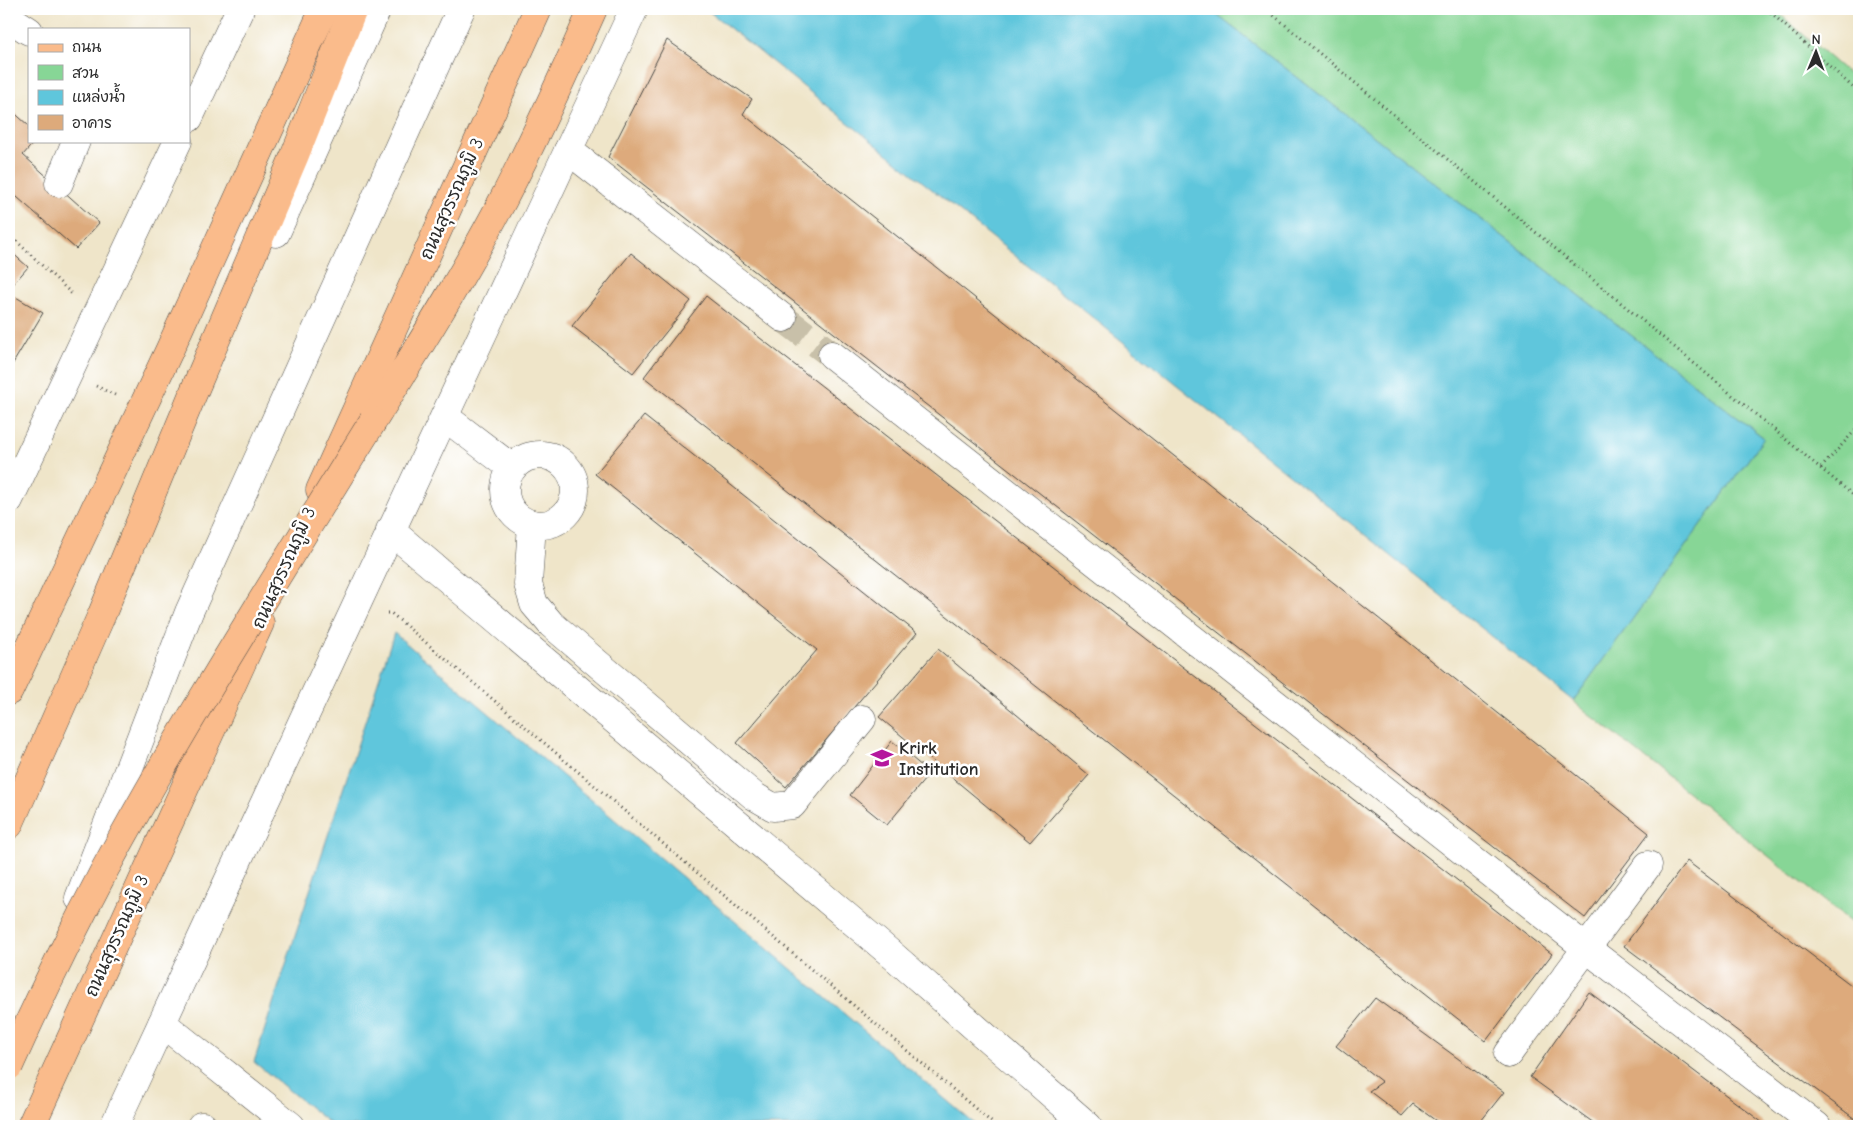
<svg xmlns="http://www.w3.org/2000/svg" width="1868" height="1135" font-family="'Comic Neue','Playpen Sans Thai',sans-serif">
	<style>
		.green { fill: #87d696; stroke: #598060 }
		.water { fill: #5fc6dc; stroke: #457884 }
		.building { fill: #ddaa7b }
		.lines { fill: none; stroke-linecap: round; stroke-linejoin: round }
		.minor-tunnel { stroke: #c8c0a9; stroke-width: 28; stroke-dasharray: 28 14; stroke-linecap: butt }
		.minor-casing { stroke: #484743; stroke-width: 29 }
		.major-casing { stroke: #484743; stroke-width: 29 }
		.highway-casing { stroke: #484743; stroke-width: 29 }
		.path { stroke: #484743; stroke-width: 3; stroke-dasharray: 1 4; stroke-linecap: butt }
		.minor { stroke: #fff; stroke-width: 28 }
		.major { stroke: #fabb8b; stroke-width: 28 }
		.highway { stroke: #fabb8b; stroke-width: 28 }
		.highway-bridge-casing { stroke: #484743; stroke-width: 29; stroke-linecap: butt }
		.highway-bridge { stroke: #fabb8b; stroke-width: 28 }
		.labels { text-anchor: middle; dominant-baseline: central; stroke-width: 5; stroke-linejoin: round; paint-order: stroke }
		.street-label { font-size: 18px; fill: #2b2b2b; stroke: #fff }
		.poi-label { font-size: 18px; font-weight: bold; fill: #2b2b2b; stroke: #fff; text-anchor: start }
	</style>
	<rect width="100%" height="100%" fill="#fff"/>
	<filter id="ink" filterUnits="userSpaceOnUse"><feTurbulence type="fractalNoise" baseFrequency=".02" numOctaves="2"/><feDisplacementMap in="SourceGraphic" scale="10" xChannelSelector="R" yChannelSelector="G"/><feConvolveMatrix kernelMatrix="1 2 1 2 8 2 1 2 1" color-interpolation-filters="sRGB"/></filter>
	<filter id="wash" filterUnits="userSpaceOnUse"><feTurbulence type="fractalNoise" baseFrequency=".0096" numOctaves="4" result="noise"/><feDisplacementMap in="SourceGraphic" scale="20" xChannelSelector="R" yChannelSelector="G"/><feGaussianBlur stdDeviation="1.12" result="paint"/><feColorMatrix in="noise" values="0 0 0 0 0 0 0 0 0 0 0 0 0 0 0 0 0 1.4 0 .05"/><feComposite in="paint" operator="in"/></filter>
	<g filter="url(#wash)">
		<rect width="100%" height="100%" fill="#efe5c9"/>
		<!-- green -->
		<path class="green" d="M1209 9H1774L1859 83V928L1573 701 1764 438Z"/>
		<!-- water -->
		<g class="water">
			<path d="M706 9H1209L1764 438 1573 701Z"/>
			<path d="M394 633 977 1126H333L254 1062Z"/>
		</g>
		<g id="blocks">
			<!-- building -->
			<g class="building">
				<path d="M667 40 752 99 743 114 1649 833 1585 918 608 157Z"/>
				<path d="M9 108 29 126V141H35L23 155 99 223 76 249 9 190Z"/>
				<path d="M9 250 28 267 9 289Z"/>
				<path d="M631 253 691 301 633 373 572 326Z"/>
				<path d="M9 293 43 313 9 370Z"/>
				<path d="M706 296 1552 954 1486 1041 644 377Z"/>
				<path d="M644 416 917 633 786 787 737 743 817 650 595 474Z"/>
				<path d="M938 649 1089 775 1030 842 879 717Z"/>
				<path d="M892 741 930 773 887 825 850 795Z"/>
				<path d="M1687 861 1859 991V1122L1624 946Z"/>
				<path d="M1589 992 1767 1126H1598L1530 1077Z"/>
				<path d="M1375 998 1504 1092 1477 1126H1443L1413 1104 1402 1116 1369 1091 1382 1082 1336 1046Z"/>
			</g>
		</g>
	</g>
	<g filter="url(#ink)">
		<use href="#blocks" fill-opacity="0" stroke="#484743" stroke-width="1"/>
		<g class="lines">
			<!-- minor-tunnel -->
			<path class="minor-tunnel" d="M783 318 832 355"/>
			<!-- minor casing -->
			<g class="minor-casing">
				<g id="minor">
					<path d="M9 18 29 31"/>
					<path d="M189 118 240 9"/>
					<path d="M568 150 783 318"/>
					<path d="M59 183 76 141"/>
					<path d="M276 233 377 9"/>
					<path d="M832 355 1586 948 1817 1126"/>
					<path d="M445 417 512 468"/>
					<circle cx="540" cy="490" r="35"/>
					<path d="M9 500 178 141"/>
					<path d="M532 524 528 584 534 604 551 624 754 796 773 807 792 805 862 719"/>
					<path d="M390 530 890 953 1088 1126"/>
					<path d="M79 898 189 612 461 9"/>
					<path d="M162 1023 291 1126"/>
					<path d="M1508 1054 1648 865"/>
					<path d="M114 1126 634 9"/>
					<path d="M201 1126H203"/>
				</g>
			</g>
			<!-- major casing -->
			<g class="major-casing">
				<g id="major">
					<path d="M320 490 538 9"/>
					<path d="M9 691 169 351 324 9"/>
					<path d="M31 1126 260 623"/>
				</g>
			</g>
			<!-- highway casing -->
			<g class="highway-casing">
				<g id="highway">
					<path d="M373 421C418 348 464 275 504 198 536 136 565 72 593 9"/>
					<path d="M9 825 102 614 192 396 294 157 353 9"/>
				</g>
			</g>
			<!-- path -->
			<g class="path">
				<path d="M1266 9 1859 500"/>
				<path d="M1767 9 1859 93"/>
				<path d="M9 234 72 294"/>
				<path d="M96 386 115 395"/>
				<path d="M1821 468 1859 426"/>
				<path d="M387 613H391L996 1126"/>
			</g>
			<!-- minor -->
			<use href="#minor" class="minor"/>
			<!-- major -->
			<use href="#major" class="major"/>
			<!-- highway -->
			<use href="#highway" class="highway"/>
			<!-- highway-bridge casing -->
			<g class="highway-bridge-casing">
				<path id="highway-bridge" d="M9 1066C39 999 71 934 105 869 188 716 282 569 373 421"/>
			</g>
			<!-- highway-bridge -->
			<use href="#highway-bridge" class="highway-bridge"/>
		</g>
	</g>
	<!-- icons -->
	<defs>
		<g id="university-bare" transform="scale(1.725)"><path d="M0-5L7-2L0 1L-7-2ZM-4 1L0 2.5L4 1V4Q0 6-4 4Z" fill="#b5179e" stroke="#fff" stroke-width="2.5" paint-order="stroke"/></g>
	</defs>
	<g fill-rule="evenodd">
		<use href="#university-bare" x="882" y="758"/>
	</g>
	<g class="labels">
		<!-- street labels -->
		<g class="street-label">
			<text transform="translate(452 199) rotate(-66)">ถนนสุวรรณภูมิ 3</text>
			<text transform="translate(284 568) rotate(-66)">ถนนสุวรรณภูมิ 3</text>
			<text transform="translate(117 936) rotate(-66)">ถนนสุวรรณภูมิ 3</text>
		</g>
		<!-- poi labels -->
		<g class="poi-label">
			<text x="899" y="748">Krirk<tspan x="899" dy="21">Institution</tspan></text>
		</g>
	</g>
	<!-- margin -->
	<rect width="1868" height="1135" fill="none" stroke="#fff" stroke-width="30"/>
	<!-- legend -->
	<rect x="28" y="28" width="162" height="115" fill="#ffffff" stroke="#aaaaaa"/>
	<rect x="38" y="44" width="25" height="8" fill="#fabb8b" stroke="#aaaaaa"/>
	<text x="72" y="52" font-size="15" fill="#2b2b2b">ถนน</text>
	<rect x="38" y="65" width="25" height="15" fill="#87d696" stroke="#aaaaaa"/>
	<text x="72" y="78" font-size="15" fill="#2b2b2b">สวน</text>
	<rect x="38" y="90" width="25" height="15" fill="#5fc6dc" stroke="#aaaaaa"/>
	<text x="72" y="102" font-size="15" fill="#2b2b2b">แหล่งน้ำ</text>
	<rect x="38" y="115" width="25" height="15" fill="#ddaa7b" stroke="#aaaaaa"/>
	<text x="72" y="128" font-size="15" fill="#2b2b2b">อาคาร</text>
	<!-- north arrow -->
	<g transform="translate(1816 52) rotate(1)" stroke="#ffffff" stroke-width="4" paint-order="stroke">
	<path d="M0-4L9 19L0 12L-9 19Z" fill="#2b2b2b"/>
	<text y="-8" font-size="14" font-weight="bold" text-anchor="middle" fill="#2b2b2b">N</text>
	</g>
</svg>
